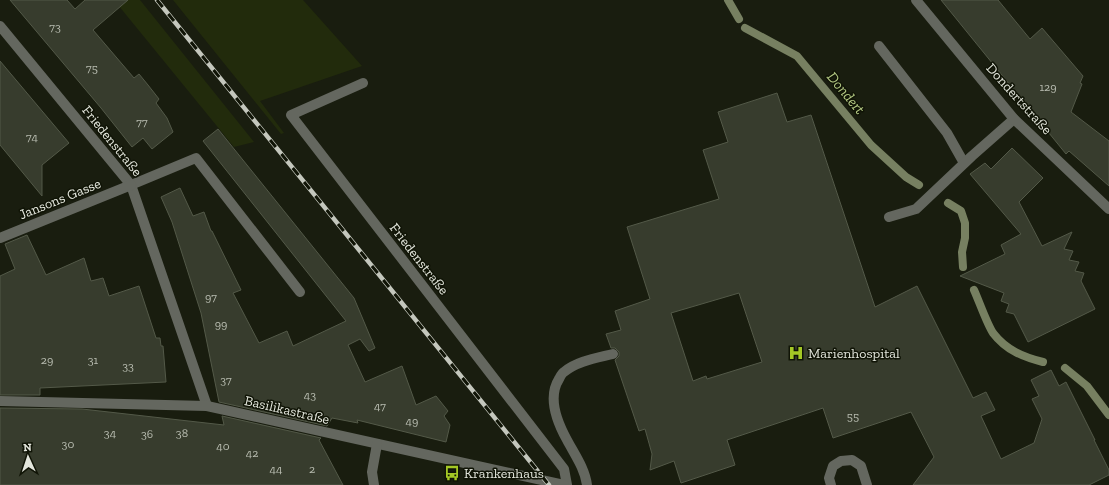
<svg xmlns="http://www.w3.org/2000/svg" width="1109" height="485" font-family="'Zilla Slab',serif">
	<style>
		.green { fill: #222b0c }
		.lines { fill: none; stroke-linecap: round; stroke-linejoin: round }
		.stream { stroke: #778061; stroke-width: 8 }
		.building { fill: #373c2d; stroke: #535948; fill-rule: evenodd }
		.lane { stroke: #64675f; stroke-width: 10 }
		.street { stroke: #64675f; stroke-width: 10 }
		.rail-casing { stroke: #c4c7bd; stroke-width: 4.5 }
		.rail { stroke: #101406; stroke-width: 3; stroke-dasharray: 9; stroke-linecap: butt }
		.labels { text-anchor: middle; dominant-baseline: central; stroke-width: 3; stroke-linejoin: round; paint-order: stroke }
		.number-label { font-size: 12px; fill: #b8bcb0 }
		.street-label { font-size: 14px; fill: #e3e6dc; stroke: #101406 }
		.poi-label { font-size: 14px; fill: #e3e6dc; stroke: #101406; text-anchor: start }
		.water-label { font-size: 15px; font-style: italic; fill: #b4c984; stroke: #101406 }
	</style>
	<rect width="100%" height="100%" fill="#191d0f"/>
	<!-- green -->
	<g class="green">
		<path d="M114 0H140L254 142 234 147Z"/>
		<path d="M173 0H303L362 66 260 101 284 133 281 134Z"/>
	</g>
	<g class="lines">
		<!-- stream -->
		<g class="stream">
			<path d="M728 0 739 19"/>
			<path d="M745 28 797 56 871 145 906 177 919 185"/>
			<path d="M948 203 961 211 965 223V238L962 252 963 267"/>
			<path d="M974 290C979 301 987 324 993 333 1006 350 1023 357 1043 362"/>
			<path d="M1065 368 1087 386 1109 415"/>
		</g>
	</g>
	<!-- building -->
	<g class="building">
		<path d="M10 0H67L75 9 85 0H128L93 30 134 78 139 74 148 85 159 99 156 103 167 118 173 132 152 149 143 138 132 147 101 108Z"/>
		<path d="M941 0H998L1030 39 1042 28 1083 76 1080 83 1082 84 1071 112 1109 141V186L1069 151 1066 154Z"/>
		<path d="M0 61 69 143 42 165V196L0 145Z"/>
		<path d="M777 93 787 122 811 115 875 307 917 286 973 398 986 392 995 410 981 416 1001 459 1034 443 1042 419 1032 399 1039 396 1031 380 1051 370 1059 386 1066 382 1095 440H1094L1109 470V475L1089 485H913L934 457 911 412 833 438 823 408 727 440 735 465 681 483 674 461 650 470 652 454 645 429 639 431 615 360 619 356V352L615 348H611L606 334 621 330 615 311 650 299 627 227 719 199 703 150 728 142 718 112ZM739 293 762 362 707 379 706 376 693 381 671 313Z"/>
		<path d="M218 129 354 298 375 348 369 351 360 339 348 345 365 382 402 366 416 405 436 396 448 411 444 416 450 425 446 442 357 420 358 423 332 418 327 426 219 402 201 313 172 222 161 197 180 188 193 216 204 212 211 231H212L241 290 233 293 259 343 287 331 293 346 346 321 203 141Z"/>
		<path d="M1012 148 1043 178 1019 202 1042 246 1072 232 1064 249 1073 251 1069 260 1079 262 1075 271 1084 273 1081 281 1095 309 1028 342 1014 314 1006 312 1009 304 1001 301 1004 293 960 276 1005 254 1001 245 1021 234 970 174 985 163 991 169Z"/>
		<path d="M27 235 46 275 84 258 91 281 103 278 109 296 139 286 156 338H160L161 346H163L166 382 40 388V395H0V276L15 269 5 244Z"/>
		<path d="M0 408 82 409 224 425 222 416 321 438 319 440 343 485H0Z"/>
	</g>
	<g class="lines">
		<!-- lane -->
		<g class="lane">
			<path d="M879 46 947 133 964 163"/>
			<path d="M363 83 291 115 564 469 567 485"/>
			<path d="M131 185 196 158 300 292"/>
			<path d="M889 217 916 209 972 156 1014 119"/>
			<path d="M587 485C585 469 575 455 567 440 557 422 547 398 559 379 560 377 562 373 564 372 577 361 597 358 613 354"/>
			<path d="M831 485 829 478 833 466 841 461 852 460 861 466 867 485"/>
		</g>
		<!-- street -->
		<g class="street">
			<path d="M916 0 1014 119 1109 209"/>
			<path d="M0 26 131 185 207 406"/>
			<path d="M0 238 131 185"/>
			<path d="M0 401 207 406 564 485"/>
			<path d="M374 485 372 472 377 444"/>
		</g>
		<!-- rail casing -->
		<g class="rail-casing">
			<path id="rail" d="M157 0 549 485"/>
		</g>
		<!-- rail -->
		<use href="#rail" class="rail"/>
	</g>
	<!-- icons -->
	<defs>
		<g id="hospital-bare" transform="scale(1.2)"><path d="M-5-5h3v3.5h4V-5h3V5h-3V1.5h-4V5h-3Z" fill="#a4c825" stroke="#101406" stroke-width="2.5" paint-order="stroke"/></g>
		<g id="bus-bare" transform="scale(1.2)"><path d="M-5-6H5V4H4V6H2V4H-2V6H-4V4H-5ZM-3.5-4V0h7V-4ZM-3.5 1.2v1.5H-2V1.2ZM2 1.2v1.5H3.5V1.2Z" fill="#a4c825" stroke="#101406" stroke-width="2.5" paint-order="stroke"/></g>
	</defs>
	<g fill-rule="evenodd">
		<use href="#hospital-bare" x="796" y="353"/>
		<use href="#bus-bare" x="452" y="473"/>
	</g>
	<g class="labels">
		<!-- number labels -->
		<g class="number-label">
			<text x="55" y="27">73</text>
			<text x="92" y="68">75</text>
			<text x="1048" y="87">129</text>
			<text x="142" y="122">77</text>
			<text x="32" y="137">74</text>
			<text x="211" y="297">97</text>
			<text x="221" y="324">99</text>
			<text x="47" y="360">29</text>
			<text x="93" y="360">31</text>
			<text x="128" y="366">33</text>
			<text x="226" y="380">37</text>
			<text x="310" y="395">43</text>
			<text x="380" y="406">47</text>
			<text x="853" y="416">55</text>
			<text x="412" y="421">49</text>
			<text x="110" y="433">34</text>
			<text x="182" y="433">38</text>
			<text x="147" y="434">36</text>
			<text x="68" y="444">30</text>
			<text x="223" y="446">40</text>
			<text x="252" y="453">42</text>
			<text x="276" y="469">44</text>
			<text x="312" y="469">2</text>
		</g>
		<!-- street labels -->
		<g class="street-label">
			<text transform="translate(1019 99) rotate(48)">Dondertstraße</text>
			<text transform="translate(112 141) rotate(51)">Friedenstraße</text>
			<text transform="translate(60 199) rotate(-22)">Jansons Gasse</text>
			<text transform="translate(419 259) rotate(52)">Friedenstraße</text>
			<text transform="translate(287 410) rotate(13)">Basilikastraße</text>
		</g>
		<!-- poi labels -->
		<g class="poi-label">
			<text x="808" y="353">Marienhospital</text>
			<text x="464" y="473">Krankenhaus</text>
		</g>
		<!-- water labels -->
		<g class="water-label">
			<text transform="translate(846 93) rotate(50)">Dondert</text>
		</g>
	</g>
	<!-- north arrow -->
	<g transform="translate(28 457) rotate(357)" stroke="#101406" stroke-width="3" paint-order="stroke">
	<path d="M0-3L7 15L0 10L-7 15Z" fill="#e3e6dc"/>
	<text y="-6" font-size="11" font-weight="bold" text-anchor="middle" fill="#e3e6dc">N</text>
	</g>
</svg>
